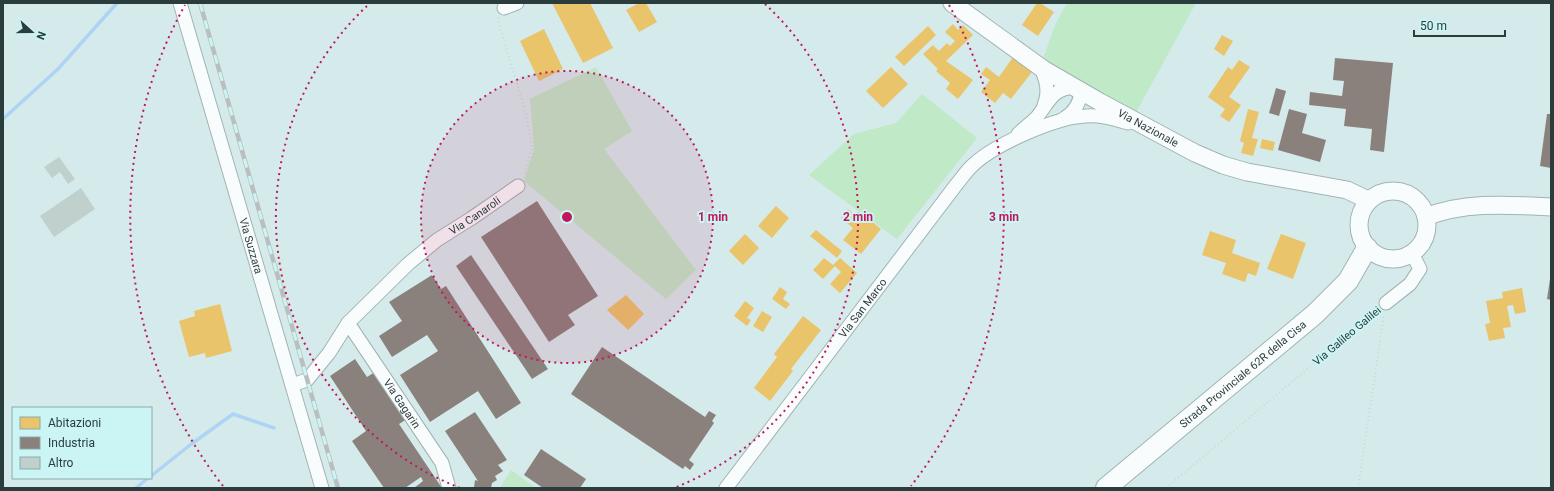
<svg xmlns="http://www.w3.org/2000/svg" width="1554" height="491" font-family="Roboto,sans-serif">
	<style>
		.green { fill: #c0e9c7 }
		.homes { fill: #e9c46a }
		.industry { fill: #8a817c }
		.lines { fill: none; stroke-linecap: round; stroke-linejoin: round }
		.stream { stroke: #aed4f5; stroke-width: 3.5 }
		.building { fill: #c0d0cd }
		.minor-casing { stroke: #a1b3b3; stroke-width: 15 }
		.major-casing { stroke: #a1b3b3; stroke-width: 19 }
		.highway-casing { stroke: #a1b3b3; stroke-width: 22 }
		.path { stroke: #ced5d5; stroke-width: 2; stroke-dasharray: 1 3; stroke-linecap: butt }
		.minor { stroke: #f9fcfc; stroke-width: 13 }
		.major { stroke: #f9fcfc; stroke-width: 17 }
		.highway { stroke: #f9fcfc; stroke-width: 20 }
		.rail-casing { stroke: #b9bfbf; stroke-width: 4.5 }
		.rail { stroke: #cbf5f5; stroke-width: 3; stroke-dasharray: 9; stroke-linecap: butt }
		.ring { fill: none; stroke: #c2185b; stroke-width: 2; stroke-dasharray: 2 4 }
		.labels { text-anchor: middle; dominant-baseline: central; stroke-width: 4; stroke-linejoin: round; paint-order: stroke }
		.street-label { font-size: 11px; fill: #2b3c3c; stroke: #cbf5f5 }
		.centre { fill: #c2185b; stroke: #cbf5f5; stroke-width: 2 }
		.ring-label { font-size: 12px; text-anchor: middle; font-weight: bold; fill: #c2185b; stroke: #cbf5f5; stroke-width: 4; stroke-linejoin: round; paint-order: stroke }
	</style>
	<rect width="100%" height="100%" fill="#d5ebeb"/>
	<!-- green -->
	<g class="green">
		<path d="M1067 3H1196L1133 118 1041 64 1056 23Z"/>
		<path d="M596 67 632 131 604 149 696 270 666 299 524 181 534 149 530 99Z"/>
		<path d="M922 94 977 138 897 239 809 175 854 134 896 123Z"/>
		<path d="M511 470 536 488H500Z"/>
	</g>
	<!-- homes -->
	<g class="homes">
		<path d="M552 3H590L613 48 583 63Z"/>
		<path d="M639 3H646L657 22 639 32 626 10Z"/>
		<path d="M1037 3H1040L1054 12 1038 36 1022 25Z"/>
		<path d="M953 24 958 30 963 25 973 35 946 61 973 80 958 99 946 89 950 83 936 71 938 69 923 54 933 45 939 51 947 43 950 46 955 41 945 32Z"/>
		<path d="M928 26 936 35 904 66 895 57Z"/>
		<path d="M544 29 563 69 539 81 520 41Z"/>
		<path d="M1222 35 1233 41 1224 56 1214 49Z"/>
		<path d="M1013 57 1032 72 1011 99 1003 93 995 103 981 92 990 80 981 74 986 67 999 77Z"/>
		<path d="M1239 60 1250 67 1229 97 1241 105 1229 122 1220 116 1225 109 1208 97 1228 67 1232 70Z"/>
		<path d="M891 67 908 84 883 108 866 91Z"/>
		<path d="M1248 109 1259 112 1252 138 1258 139 1253 156 1241 153 1244 143 1240 141Z"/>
		<path d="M1262 139 1275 142 1273 151 1260 148Z"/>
		<path d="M776 206 789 218 772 238 758 226Z"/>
		<path d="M848 209 861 220 865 216 881 229 861 254 843 240 853 228 841 218Z"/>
		<path d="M816 230 842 251 837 258 810 236Z"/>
		<path d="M1210 231 1236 240 1232 253 1260 263 1256 276 1248 273 1245 282 1222 274 1226 263 1202 255Z"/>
		<path d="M745 234 759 248 743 265 729 251Z"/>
		<path d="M1281 234 1306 243 1293 279 1267 269Z"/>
		<path d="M824 258 833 265 840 258 857 273 840 293 830 284 841 272 835 266 823 279 813 270Z"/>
		<path d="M780 287 787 292 783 299 790 304 786 309 772 299Z"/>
		<path d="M1522 288 1526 312 1515 314 1513 305 1507 306 1511 327 1503 328 1505 338 1489 341 1485 324 1490 323 1486 301 1503 298 1502 292Z"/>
		<path d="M626 295 644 314 628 330 607 310Z"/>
		<path d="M745 301 754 308 747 318 751 320 747 326 734 316Z"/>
		<path d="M220 304 232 351 206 358 205 353 189 357 179 321 195 316 194 311Z"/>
		<path d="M762 311 772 317 763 332 753 326Z"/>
		<path d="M803 316 821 330 791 369 793 371 770 401 754 388 777 357 774 354Z"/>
	</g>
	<!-- industry -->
	<g class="industry">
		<path d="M1335 58 1393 63 1384 152 1370 150 1372 129 1344 126 1346 109 1309 105 1310 92 1342 96 1344 81 1333 80Z"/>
		<path d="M1276 88 1286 91 1279 116 1269 113Z"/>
		<path d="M1289 109 1307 114 1302 133 1326 140 1320 162 1278 150Z"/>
		<path d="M1547 114H1551V168L1540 166Z"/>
		<path d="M537 201 598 296 568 315 575 325 549 342 481 237Z"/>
		<path d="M471 255 548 369 532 379 456 266Z"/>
		<path d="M432 275 441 289 446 286 521 403 496 419 478 391 430 422 400 375 438 351 427 335 392 357 379 336 402 321 389 302Z"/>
		<path d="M1550 279H1551V300L1547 299Z"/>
		<path d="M602 347 705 417 709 411 716 415 712 421 714 423 689 460 694 464 690 470 685 466 683 469 571 394Z"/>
		<path d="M355 359 367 377 375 372 407 419 399 424 442 488H414L423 481 421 477 405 488H384L352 441 366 431 330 376Z"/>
		<path d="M475 412 507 460 498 465 503 471 495 476 497 480 492 483 491 488H474L475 480 478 481 445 431Z"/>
		<path d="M541 449 586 479 580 488H543L524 475Z"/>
	</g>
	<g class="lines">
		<!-- stream -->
		<g class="stream">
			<path d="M3 119 58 69 117 3"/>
			<path d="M151 476 190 445 233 414 274 428"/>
			<path d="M136 488 148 478"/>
		</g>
	</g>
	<!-- building -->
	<g class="building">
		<path d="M59 157 75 179 68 184 60 172 52 178 44 167Z"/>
		<path d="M81 188 95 209 54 237 40 216Z"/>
	</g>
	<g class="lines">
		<!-- minor casing -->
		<g class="minor-casing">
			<g id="minor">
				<path id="s1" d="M180 3 322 488"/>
				<path d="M504 8 517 3"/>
				<path d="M1040 66C1046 79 1050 91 1044 105"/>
				<path d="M1063 119C1074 113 1080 104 1081 91"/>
				<path d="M1018 134C1024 128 1031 123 1037 117 1049 102 1052 89 1074 87"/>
				<path d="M1386 303 1410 284 1420 269 1412 253"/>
				<path id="s2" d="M348 323 442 463 449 488"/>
				<path id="s3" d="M292 385 307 380 329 353 348 323 408 264 437 240 472 218 518 186"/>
				<path id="s4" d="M726 488 956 185C962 178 967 170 974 164 996 144 1056 117 1086 116 1101 115 1114 119 1128 123"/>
			</g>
		</g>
		<!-- major casing -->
		<g class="major-casing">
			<g id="major">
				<path id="s5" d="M952 3 1043 69 1100 102 1195 153 1223 165 1247 172 1347 190 1368 200"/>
				<circle cx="1393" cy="225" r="34"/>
				<path d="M1426 217C1465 201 1510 205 1551 207"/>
			</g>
		</g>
		<!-- highway casing -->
		<g class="highway-casing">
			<g id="highway">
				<path id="s6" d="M1106 488 1315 314 1348 281 1367 248"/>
			</g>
		</g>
		<!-- path -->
		<g class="path">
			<path d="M499 18 498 21 525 110 529 129 532 147 524 176"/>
			<path d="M1166 488 1376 311"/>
			<path d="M1358 488 1384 314"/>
		</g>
		<!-- minor -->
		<use href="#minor" class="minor"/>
		<!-- major -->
		<use href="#major" class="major"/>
		<!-- highway -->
		<use href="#highway" class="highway"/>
		<!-- rail casing -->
		<g class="rail-casing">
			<path id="rail" d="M200 3 338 488"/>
		</g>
		<!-- rail -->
		<use href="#rail" class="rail"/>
	</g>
	<!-- distance rings -->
	<circle cx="567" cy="217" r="146" fill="#c2185b" fill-opacity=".12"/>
	<g class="ring">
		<circle cx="567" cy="217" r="146"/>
		<path d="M460 488A291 291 0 0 1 369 4M765 4A291 291 0 0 1 674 488"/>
		<path d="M223 486A437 437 0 0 1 185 5M949 5A437 437 0 0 1 911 486"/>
	</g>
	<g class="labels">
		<!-- street labels -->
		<g class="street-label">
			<text stroke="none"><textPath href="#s5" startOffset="233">Via Nazionale</textPath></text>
			<text stroke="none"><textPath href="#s3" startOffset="253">Via Canaroli</textPath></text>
			<text stroke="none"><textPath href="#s1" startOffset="253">Via Suzzara</textPath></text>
			<text stroke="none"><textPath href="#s4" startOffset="226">Via San Marco</textPath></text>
			<text transform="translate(1347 336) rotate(-40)">Via Galileo Galilei</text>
			<text stroke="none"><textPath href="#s6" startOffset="178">Strada Provinciale 62R della Cisa</textPath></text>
			<text stroke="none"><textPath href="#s2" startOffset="97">Via Gagarin</textPath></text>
		</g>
	</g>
	<circle cx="567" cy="217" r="6" class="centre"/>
	<g class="ring-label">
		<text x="713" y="221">1 min</text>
		<text x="858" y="221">2 min</text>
		<text x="1004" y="221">3 min</text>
	</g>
	<!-- border -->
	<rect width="1554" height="491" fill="none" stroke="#2b3c3c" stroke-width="8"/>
	<!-- legend -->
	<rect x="12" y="407" width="140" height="72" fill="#cbf5f5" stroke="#8babab"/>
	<rect x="20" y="417" width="20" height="12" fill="#e9c46a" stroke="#8babab"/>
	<text x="48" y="427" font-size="12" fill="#2b3c3c">Abitazioni</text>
	<rect x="20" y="437" width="20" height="12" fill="#8a817c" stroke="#8babab"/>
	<text x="48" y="447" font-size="12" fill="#2b3c3c">Industria</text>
	<rect x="20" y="457" width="20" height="12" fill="#c0d0cd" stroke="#8babab"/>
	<text x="48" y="467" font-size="12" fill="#2b3c3c">Altro</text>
	<!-- north arrow -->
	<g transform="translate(32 32) rotate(111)" stroke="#cbf5f5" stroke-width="3" paint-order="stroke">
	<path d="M0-3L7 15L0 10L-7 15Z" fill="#2b3c3c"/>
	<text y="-6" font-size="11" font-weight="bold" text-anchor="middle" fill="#2b3c3c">N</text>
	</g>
	<!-- scale -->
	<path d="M1414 30v6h91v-6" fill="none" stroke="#2b3c3c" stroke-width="2"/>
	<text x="1420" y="30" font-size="12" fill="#2b3c3c" stroke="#cbf5f5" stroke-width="3" paint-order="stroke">50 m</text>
</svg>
